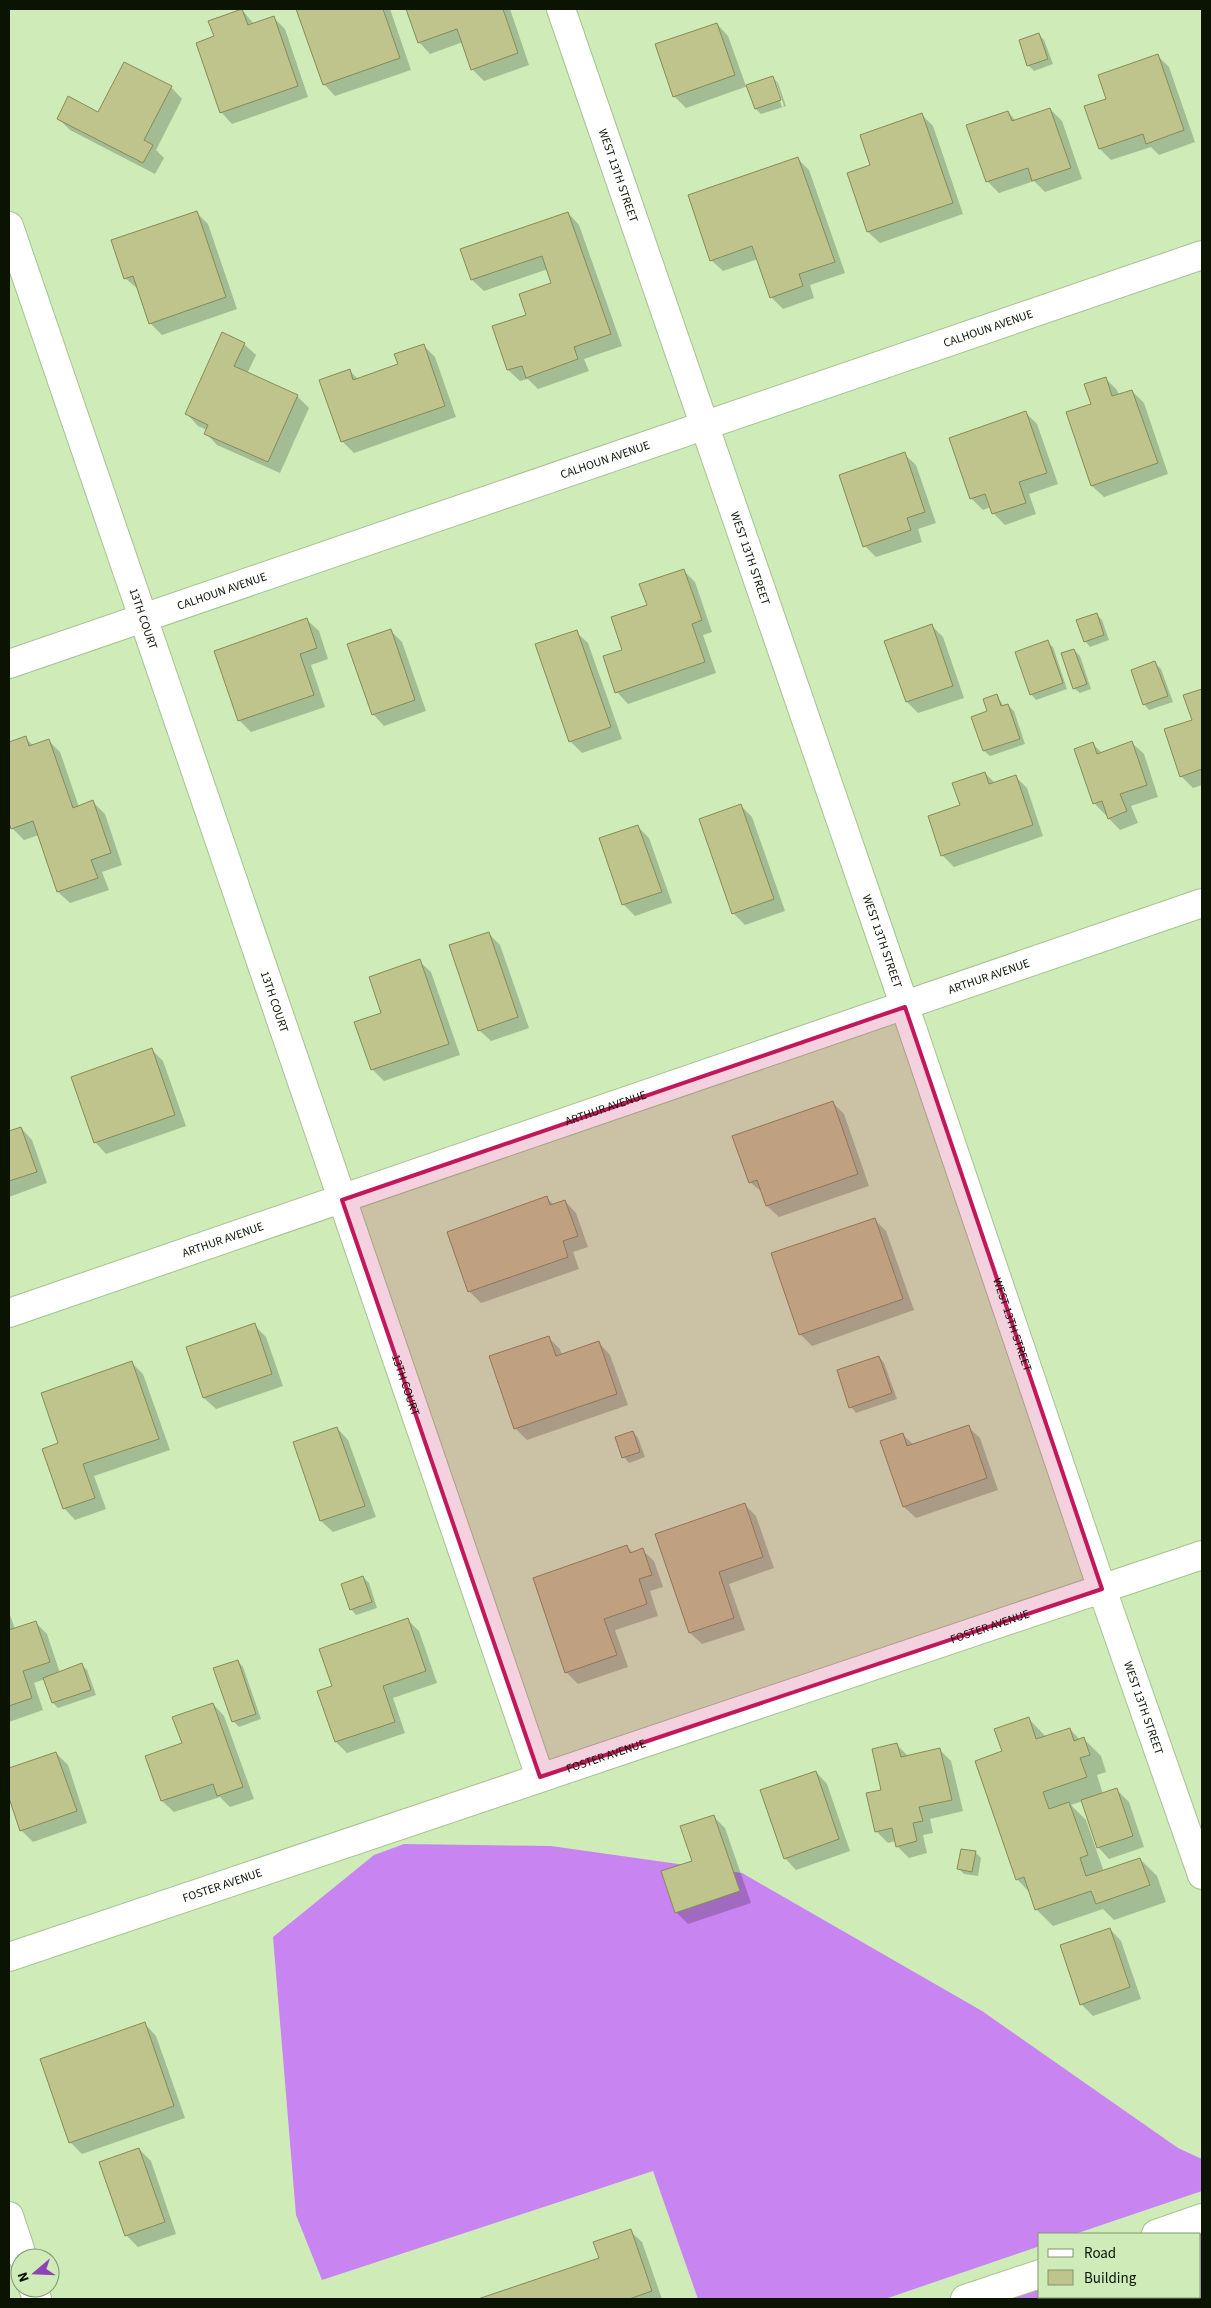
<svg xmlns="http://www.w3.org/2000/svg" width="1211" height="2308" font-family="'Source Sans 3',sans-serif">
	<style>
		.forest { fill: #c885f1 }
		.shadow { fill: #0003; fill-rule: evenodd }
		.building { fill: #bfc48c; stroke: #878b55 }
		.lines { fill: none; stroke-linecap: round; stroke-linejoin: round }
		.minor-casing { stroke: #a6c291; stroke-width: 30 }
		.minor { stroke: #fff; stroke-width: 28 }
		.marked { fill: #c2185b; fill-opacity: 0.2; stroke: #c2185b; stroke-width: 4; stroke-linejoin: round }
		.labels { text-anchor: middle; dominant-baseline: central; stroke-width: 4.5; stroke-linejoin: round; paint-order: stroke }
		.street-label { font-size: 12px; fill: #0b1403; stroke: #ceebb8 }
	</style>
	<rect width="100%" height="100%" fill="#ceebb8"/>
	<!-- forest -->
	<g class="forest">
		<path d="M404 1844 551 1846 742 1873 982 2011 1178 2148 1202 2159V2191L1075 2234H1040V2246L885 2299H698L653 2171 322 2280 296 2215 273 1937 374 1855Z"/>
		<path d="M1202 2229V2299H999L1040 2285V2297H1200V2234H1188Z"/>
	</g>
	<!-- shadow -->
	<g class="shadow">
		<path d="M297 9H390L411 70 335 96 324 84Z"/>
		<path d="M407 9H510L529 65 484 81 472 69 463 42 430 54 419 42Z"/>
		<path d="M242 10 254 24 273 17 285 29 308 97 232 124 221 112 215 37Z"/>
		<path d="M717 24 728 36 746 86 772 77 778 83 786 106 761 114 756 109 748 86 686 108 674 96ZM774 82H776L784 106 782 107Z"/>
		<path d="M1039 35 1044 40 1053 64 1034 71 1028 65Z"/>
		<path d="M1158 56 1169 67 1195 142 1159 155 1151 147 1111 160 1100 149 1108 99Z"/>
		<path d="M171 87 182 99 156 150 164 158 155 174 70 130 58 118 99 114Z"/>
		<path d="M1050 109 1062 121 1082 179 1045 192 1034 181 999 193 987 181 1008 112 1016 121Z"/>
		<path d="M922 115 933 126 963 214 880 243 868 232 872 166Z"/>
		<path d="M798 159 809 170 845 273 810 285 814 298 783 309 771 297 758 259 723 271 711 260Z"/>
		<path d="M196 212 208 224 237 309 162 335 150 323 138 289 125 278Z"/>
		<path d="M568 213 579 225 622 346 584 359 589 371 538 389 528 379 520 381 508 370 493 327 527 316 553 283 548 269 484 291 472 280 462 250Z"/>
		<path d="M244 344 256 355 247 374 297 396 309 408 280 473 217 445 206 433 207 430 198 426 187 414Z"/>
		<path d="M424 346 435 357 456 417 354 453 342 441 349 370 358 379 399 365Z"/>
		<path d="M1105 378 1117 390 1119 395 1132 391 1144 403 1168 474 1104 497 1092 486 1068 413 1093 404Z"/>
		<path d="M1026 413 1037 424 1058 484 1029 494 1036 514 1005 525 993 513 991 507 983 510 971 498Z"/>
		<path d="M904 454 916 465 936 523 918 529 922 542 876 557 865 546Z"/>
		<path d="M683 570 695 582 712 632 703 635 716 673 628 704 617 692 624 650 648 606Z"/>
		<path d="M1097 615 1102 620 1109 640 1090 647 1085 641Z"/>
		<path d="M307 620 319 631 328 659 311 665 325 707 251 732 239 720Z"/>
		<path d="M932 626 943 637 964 698 918 713 907 702Z"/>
		<path d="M391 631 402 642 426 711 384 726 373 714Z"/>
		<path d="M576 632 588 643 622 739 582 753 570 741Z"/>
		<path d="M1047 642 1053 647 1067 689 1036 700 1031 694Z"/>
		<path d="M1074 650 1080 656 1091 689 1080 693 1074 688Z"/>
		<path d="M1155 663 1161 669 1173 702 1149 710 1144 704Z"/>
		<path d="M1202 690V785L1193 788 1181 776 1193 720 1185 696Z"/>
		<path d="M997 695 1004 707 1008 705 1014 711 1025 744 990 756 984 751 973 718 989 712Z"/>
		<path d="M25 738 34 746 49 741 60 752 79 807 93 802 105 814 122 865 102 872 109 890 70 903 58 892 39 835 24 840 12 828 9 819V743Z"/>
		<path d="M1132 743 1144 754 1158 797 1131 806 1138 823 1120 830 1094 803 1093 744 1102 753Z"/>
		<path d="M985 773 995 783 1015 776 1027 788 1043 836 954 867 942 855 961 806Z"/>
		<path d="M741 806 752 817 785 911 745 925 733 913Z"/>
		<path d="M638 827 649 838 672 903 635 916 623 904Z"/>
		<path d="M488 933 500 945 529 1028 491 1041 479 1030Z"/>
		<path d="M419 961 431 972 460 1055 384 1081 373 1070 356 1023 383 1013Z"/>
		<path d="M152 1050 163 1061 186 1126 106 1154 95 1142Z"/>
		<path d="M833 1103 844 1114 869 1186 779 1217 767 1206 763 1193 750 1182Z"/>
		<path d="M21 1128 32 1140 47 1183 9 1197V1132Z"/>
		<path d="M547 1198 554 1205 565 1201 576 1213 588 1247 573 1252 579 1269 481 1303 469 1291Z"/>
		<path d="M874 1219 886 1231 914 1310 812 1346 800 1334Z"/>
		<path d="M254 1325 266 1337 283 1386 216 1409 204 1398Z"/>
		<path d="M548 1337 560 1349 562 1355 599 1343 610 1355 628 1405 527 1440 515 1428Z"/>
		<path d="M879 1357 884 1363 897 1399 856 1413 851 1407Z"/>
		<path d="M132 1363 143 1374 170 1450 94 1476 106 1509 75 1520 64 1508 60 1444Z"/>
		<path d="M968 1427 980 1438 998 1490 916 1518 904 1507 902 1434 914 1445Z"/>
		<path d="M337 1428 348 1440 376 1517 333 1532 321 1521 294 1443Z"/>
		<path d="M633 1432 638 1438 645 1457 629 1463 624 1457Z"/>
		<path d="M744 1504 756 1516 774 1568 729 1584 745 1630 702 1644 690 1633 657 1535Z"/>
		<path d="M627 1547 633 1553 642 1550 654 1561 663 1587 650 1591 658 1616 615 1630 628 1667 578 1684 566 1672Z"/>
		<path d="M363 1577 369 1583 377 1608 356 1615 351 1609Z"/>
		<path d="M9 1612 15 1629 35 1622 47 1634 60 1673 82 1665 87 1670 96 1695 58 1708 53 1703 45 1679 34 1683 43 1710 9 1722Z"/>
		<path d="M408 1620 419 1631 437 1683 393 1698 405 1733 347 1753 336 1742 333 1687Z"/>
		<path d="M238 1661 243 1667 261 1719 239 1727 233 1721Z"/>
		<path d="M213 1704 224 1716 254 1799 230 1807 220 1797 174 1812 162 1801 147 1756 183 1744Z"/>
		<path d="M1028 1718 1046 1737 1070 1729 1080 1740 1084 1739 1101 1756 1106 1772 1097 1775 1103 1794 1117 1790 1129 1802 1144 1847 1109 1859 1095 1844 1097 1843 1083 1801 1071 1805 1086 1820 1104 1872 1140 1859 1157 1876 1166 1902 1114 1920 1103 1909 1053 1926 1036 1909 1031 1894 1017 1879 1003 1752Z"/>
		<path d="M897 1745 909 1757 940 1750 951 1761 963 1811 930 1819 933 1833 923 1835 927 1853 909 1858 897 1846 896 1841 888 1843 876 1831 883 1791Z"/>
		<path d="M56 1753 68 1765 87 1823 33 1842 21 1830 9 1794V1770Z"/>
		<path d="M816 1772 827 1784 850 1851 796 1870 785 1858Z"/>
		<path d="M713 1816 725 1828 751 1903 688 1924 676 1912 693 1861Z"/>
		<path d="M976 1853 981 1858 978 1876 964 1874 958 1868Z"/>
		<path d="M1110 1929 1121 1941 1141 1999 1093 2016 1081 2004Z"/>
		<path d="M145 2024 156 2036 185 2118 82 2154 70 2142Z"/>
		<path d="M139 2149 151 2161 176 2234 138 2247 126 2235Z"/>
		<path d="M630 2231 642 2242 662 2299H482L600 2258Z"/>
	</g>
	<!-- building -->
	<g class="building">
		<path d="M242 9 248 25 274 16 298 86 220 113 196 43 214 36 208 21Z"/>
		<path d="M296 9H383L400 58 323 85Z"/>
		<path d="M406 9H503L518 53 471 70 457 29 418 43Z"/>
		<path d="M717 23 735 75 673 97 655 44Z"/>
		<path d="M1039 33 1048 59 1027 66 1019 40Z"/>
		<path d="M1158 54 1184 130 1146 144 1143 134 1099 149 1084 106 1106 99 1098 75Z"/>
		<path d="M124 62 172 86 144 140 153 145 143 163 57 119 68 96 98 112Z"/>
		<path d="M773 76 781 100 755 109 746 85Z"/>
		<path d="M1050 108 1071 168 1032 181 1028 168 986 182 966 125 1008 111 1012 121Z"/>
		<path d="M922 113 953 203 867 232 847 173 870 165 860 135Z"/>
		<path d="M798 157 835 262 799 274 803 286 770 298 752 246 710 261 688 195Z"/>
		<path d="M197 211 226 297 149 324 133 276 124 279 111 240Z"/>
		<path d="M568 212 611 334 574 347 578 359 526 378 522 366 507 370 492 326 526 315 519 294 551 283 542 256 471 280 460 249Z"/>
		<path d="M222 332 245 343 234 366 298 395 268 462 204 434 208 425 185 414Z"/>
		<path d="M424 344 445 406 341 442 319 380 350 369 353 380 398 364 394 354Z"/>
		<path d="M1106 377 1112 396 1132 390 1158 463 1091 486 1066 412 1091 404 1084 384Z"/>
		<path d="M1026 411 1047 473 1019 482 1026 503 992 514 985 494 970 499 949 438Z"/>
		<path d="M905 452 925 512 907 518 911 530 863 547 839 475Z"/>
		<path d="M684 569 702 620 692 624 705 662 615 693 603 656 622 650 611 617 647 605 639 584Z"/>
		<path d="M1097 613 1104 635 1084 642 1076 620Z"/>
		<path d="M307 618 317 648 300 654 314 695 238 721 214 651Z"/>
		<path d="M932 624 953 686 906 702 884 641Z"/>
		<path d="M391 629 415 700 372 715 347 644Z"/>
		<path d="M577 630 611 727 569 742 535 644Z"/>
		<path d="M1048 640 1063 683 1030 695 1015 652Z"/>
		<path d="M1074 649 1087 684 1073 689 1061 653Z"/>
		<path d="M1155 661 1168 696 1143 705 1131 670Z"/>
		<path d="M1202 689V769L1180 777 1164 729 1192 720 1183 695Z"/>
		<path d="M997 694 1001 706 1008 704 1020 739 983 751 971 717 987 711 983 699Z"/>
		<path d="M26 736 29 746 49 739 73 808 93 800 111 853 91 860 98 878 57 892 33 821 11 829 9 823V742Z"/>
		<path d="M1132 741 1147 785 1120 794 1127 811 1108 819 1102 801 1093 804 1074 749 1093 742 1097 754Z"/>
		<path d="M985 772 989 784 1016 775 1033 825 941 856 928 816 960 805 952 783Z"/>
		<path d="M741 804 774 899 732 914 699 819Z"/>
		<path d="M638 825 662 892 622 905 599 838Z"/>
		<path d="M489 932 518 1017 478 1031 449 945Z"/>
		<path d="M420 959 449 1044 371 1070 354 1022 381 1013 369 977Z"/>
		<path d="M152 1048 175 1115 94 1143 71 1077Z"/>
		<path d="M833 1101 858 1174 766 1206 757 1180 749 1183 732 1136Z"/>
		<path d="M21 1127 37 1172 9 1181V1131Z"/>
		<path d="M547 1196 550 1205 565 1200 578 1236 563 1241 568 1257 468 1292 447 1232Z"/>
		<path d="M875 1218 903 1299 799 1335 771 1253Z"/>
		<path d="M255 1323 272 1374 203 1398 186 1347Z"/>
		<path d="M549 1336 556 1356 599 1341 617 1394 514 1429 489 1356Z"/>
		<path d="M879 1356 892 1393 849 1408 837 1370Z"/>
		<path d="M132 1361 159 1439 83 1464 95 1498 63 1509 42 1449 58 1443 41 1393Z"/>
		<path d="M969 1425 987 1478 903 1507 880 1441 903 1433 907 1446Z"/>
		<path d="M337 1427 365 1506 320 1521 293 1442Z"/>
		<path d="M633 1431 640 1452 622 1458 615 1437Z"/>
		<path d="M745 1503 763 1557 719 1572 734 1618 689 1633 655 1534Z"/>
		<path d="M627 1545 630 1553 643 1548 652 1575 639 1579 647 1604 604 1619 617 1655 565 1673 533 1578Z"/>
		<path d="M363 1576 372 1602 350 1610 341 1584Z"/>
		<path d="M408 1618 426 1671 383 1686 395 1722 335 1742 317 1691 332 1686 319 1649Z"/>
		<path d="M36 1621 50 1662 23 1671 32 1698 9 1706V1630Z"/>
		<path d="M238 1660 256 1714 232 1722 213 1668Z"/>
		<path d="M82 1663 91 1690 52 1703 43 1678Z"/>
		<path d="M213 1703 243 1787 217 1796 213 1784 161 1801 145 1756 182 1743 172 1717Z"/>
		<path d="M1029 1717 1036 1739 1070 1728 1074 1741 1084 1737 1090 1755 1080 1758 1087 1777 1043 1792 1049 1809 1069 1802 1088 1855 1080 1858 1086 1876 1140 1858 1150 1885 1096 1904 1091 1891 1035 1910 1024 1877 1016 1880 975 1761 1002 1751 994 1729Z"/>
		<path d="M897 1743 901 1757 940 1748 952 1800 919 1807 923 1821 913 1823 917 1841 896 1847 892 1828 875 1832 866 1793 881 1790 872 1749Z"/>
		<path d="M56 1752 77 1811 20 1831 9 1798V1768Z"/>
		<path d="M816 1771 839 1839 784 1859 760 1790Z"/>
		<path d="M1117 1788 1133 1836 1097 1848 1081 1800Z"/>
		<path d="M714 1815 740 1891 675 1913 661 1871 692 1861 680 1826Z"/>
		<path d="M961 1849 976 1851 972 1872 957 1869Z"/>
		<path d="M1110 1928 1130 1987 1080 2005 1060 1945Z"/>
		<path d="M145 2022 174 2106 69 2143 40 2059Z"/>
		<path d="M139 2148 165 2222 125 2236 99 2162Z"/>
		<path d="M631 2229 652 2291 629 2299H478L599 2258 593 2242Z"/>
	</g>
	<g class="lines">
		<!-- minor casing -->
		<g class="minor-casing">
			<g id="minor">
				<path id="s1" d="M561 9 905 1007 1102 1589 1202 1875"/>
				<path id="s2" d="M9 226 540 1777"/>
				<path id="s3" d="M9 664 1202 255"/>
				<path id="s4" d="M9 1313 1202 903"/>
				<path id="s5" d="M9 1957 1202 1555"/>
				<path d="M9 2216 23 2258"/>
				<path d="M1156 2234 1202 2218"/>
				<path d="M33 2288 37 2299"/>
				<path d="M965 2299 1040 2274"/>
			</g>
		</g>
		<!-- minor -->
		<use href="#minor" class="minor"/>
	</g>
	<!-- marked area -->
	<path class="marked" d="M905 1007 1102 1589 540 1777 342 1200Z"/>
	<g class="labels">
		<!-- street labels -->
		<g class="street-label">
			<text stroke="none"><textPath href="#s1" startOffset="176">WEST 13TH STREET</textPath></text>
			<text stroke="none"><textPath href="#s3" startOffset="1035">CALHOUN AVENUE</textPath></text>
			<text stroke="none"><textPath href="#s3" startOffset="630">CALHOUN AVENUE</textPath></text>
			<text stroke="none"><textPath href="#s1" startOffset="581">WEST 13TH STREET</textPath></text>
			<text stroke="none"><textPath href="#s3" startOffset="225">CALHOUN AVENUE</textPath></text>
			<text stroke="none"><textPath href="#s2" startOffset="415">13TH COURT</textPath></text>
			<text stroke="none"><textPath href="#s1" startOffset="986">WEST 13TH STREET</textPath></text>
			<text stroke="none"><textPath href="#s4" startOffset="1036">ARTHUR AVENUE</textPath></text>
			<text stroke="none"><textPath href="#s2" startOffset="820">13TH COURT</textPath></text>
			<text stroke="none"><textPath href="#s4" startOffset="631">ARTHUR AVENUE</textPath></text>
			<text stroke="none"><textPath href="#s4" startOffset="226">ARTHUR AVENUE</textPath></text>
			<text stroke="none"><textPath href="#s1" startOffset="1391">WEST 13TH STREET</textPath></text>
			<text stroke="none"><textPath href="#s2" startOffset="1225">13TH COURT</textPath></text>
			<text stroke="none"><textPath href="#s5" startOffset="1035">FOSTER AVENUE</textPath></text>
			<text stroke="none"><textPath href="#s1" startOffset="1796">WEST 13TH STREET</textPath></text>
			<text stroke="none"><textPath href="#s5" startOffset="630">FOSTER AVENUE</textPath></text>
			<text stroke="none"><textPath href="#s5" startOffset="225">FOSTER AVENUE</textPath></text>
		</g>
	</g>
	<!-- border -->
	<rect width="1211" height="2308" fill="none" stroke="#0b1403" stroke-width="20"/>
	<!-- legend -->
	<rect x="1038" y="2233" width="162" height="65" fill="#ceebb8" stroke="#809570"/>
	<rect x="1048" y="2249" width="25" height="8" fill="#ffffff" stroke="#809570"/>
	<text x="1084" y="2258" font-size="15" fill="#0b1403">Road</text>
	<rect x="1048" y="2270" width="25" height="15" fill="#bfc48c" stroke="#809570"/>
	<text x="1084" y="2283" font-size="15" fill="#0b1403">Building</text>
	<!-- north arrow -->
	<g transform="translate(35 2273) rotate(251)"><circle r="24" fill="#ceebb8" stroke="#809570"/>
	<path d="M0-4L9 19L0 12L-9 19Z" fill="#8e44b6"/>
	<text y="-8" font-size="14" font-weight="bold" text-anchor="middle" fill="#0b1403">N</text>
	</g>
</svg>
